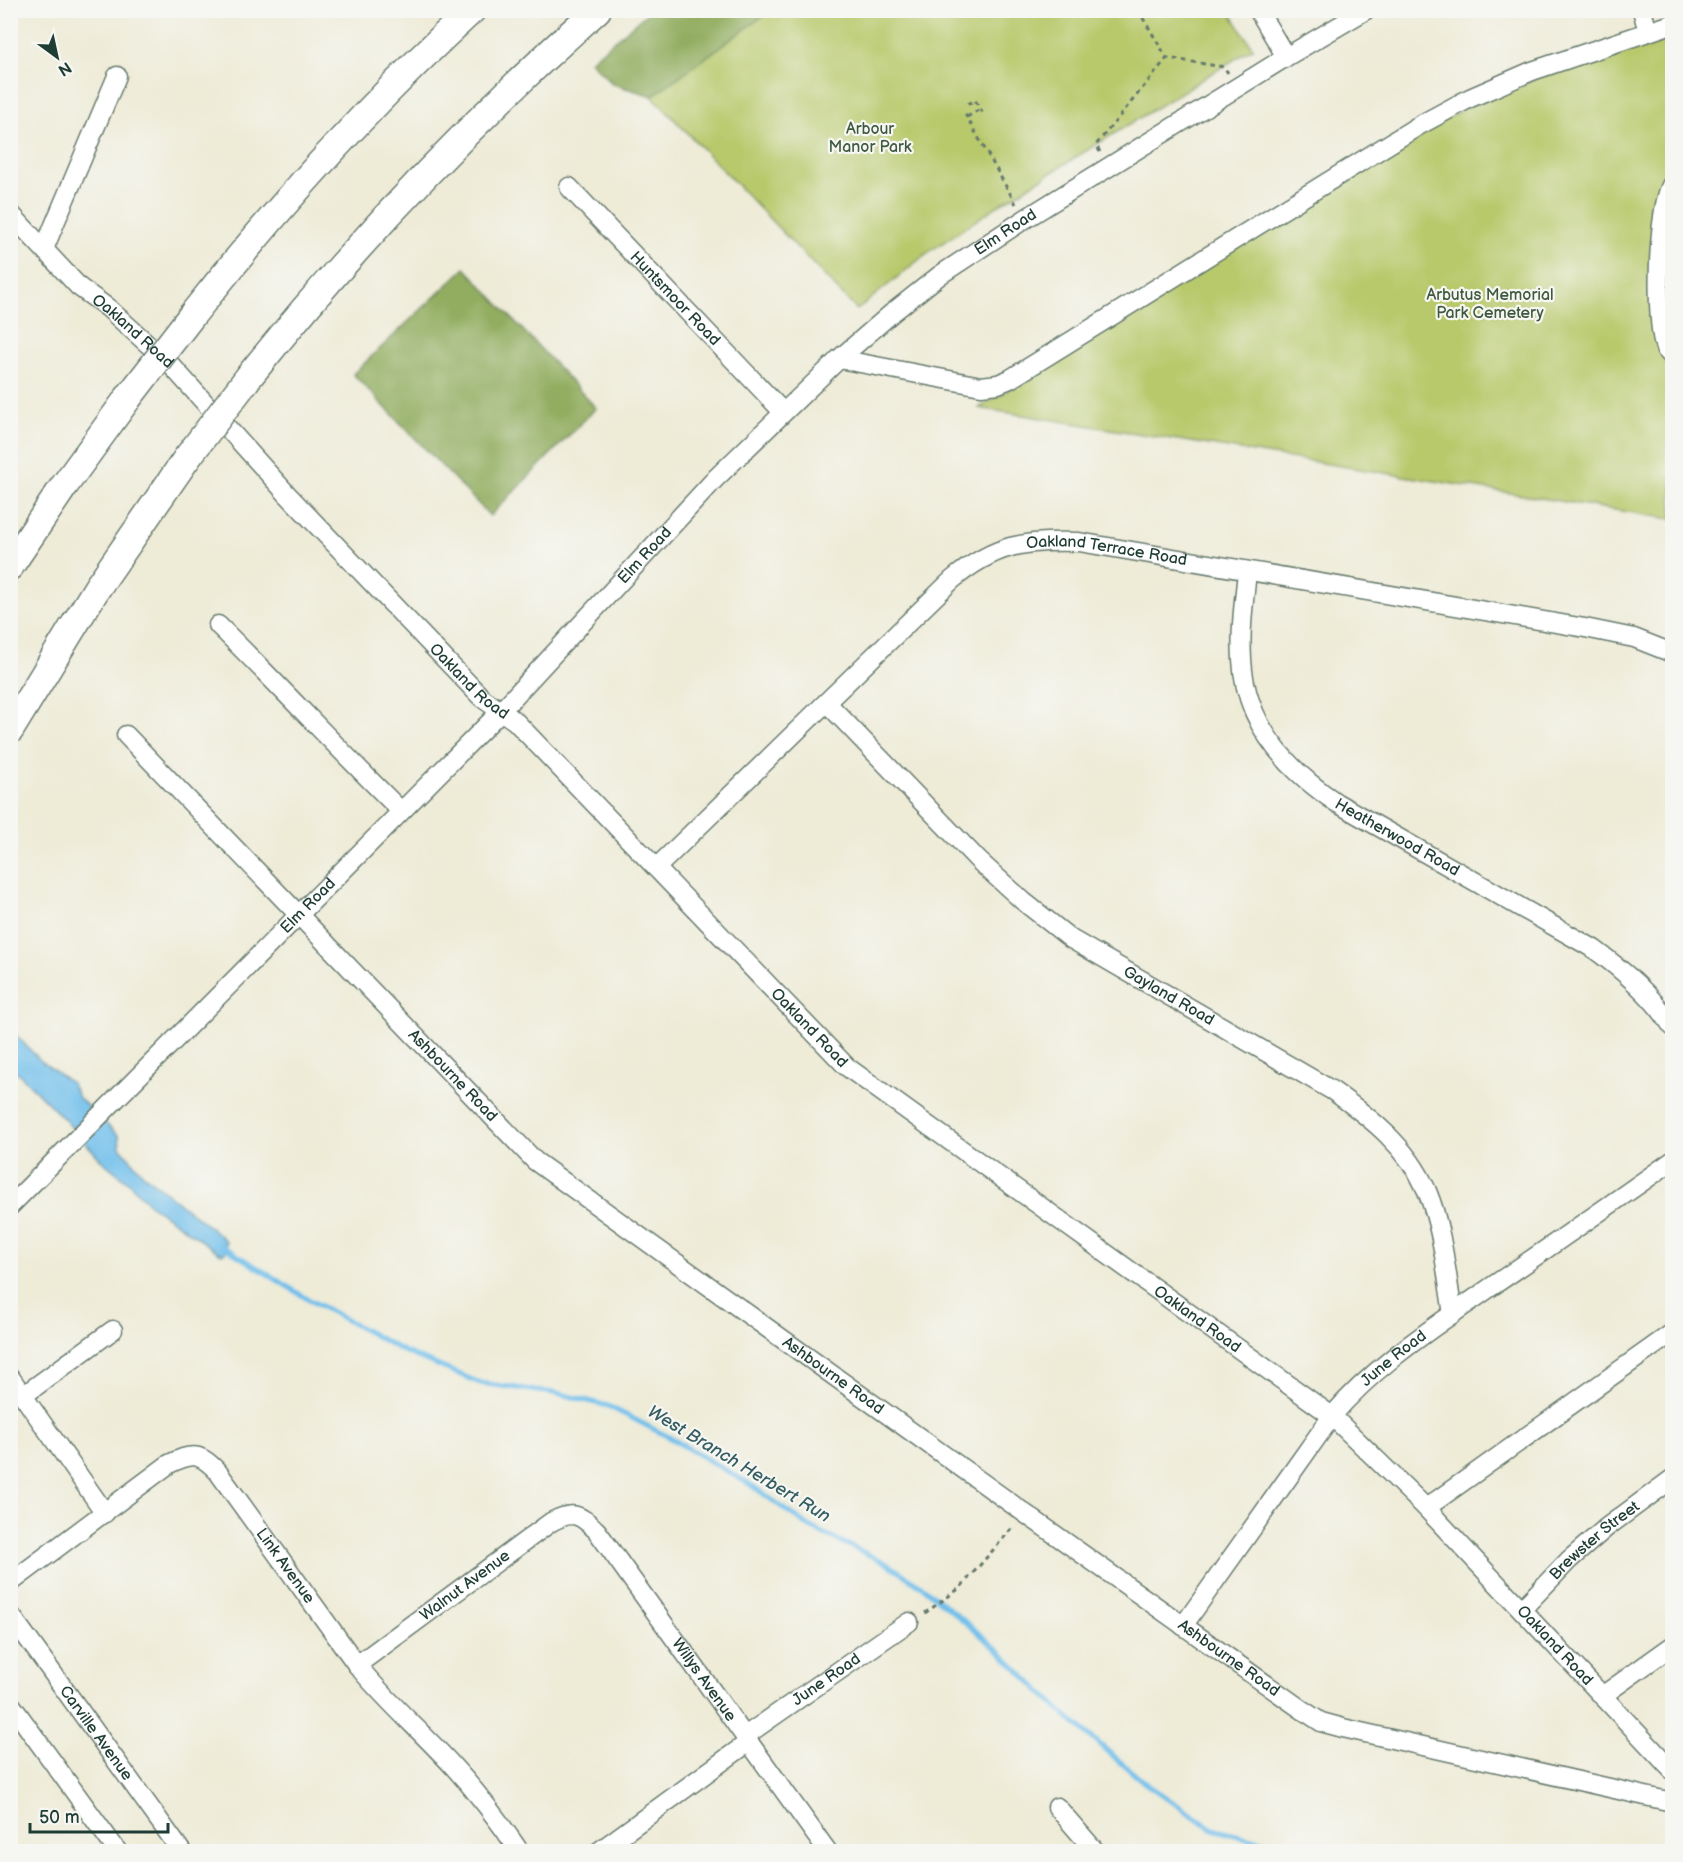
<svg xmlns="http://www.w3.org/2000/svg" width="1683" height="1862" font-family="'Balsamiq Sans',sans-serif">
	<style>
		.green { fill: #b8c96c; stroke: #6c8350; stroke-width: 1.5 }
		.forest { fill: #92ad60; stroke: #58754a; stroke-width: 1.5 }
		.water { fill: #71bfeb; stroke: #487e90; stroke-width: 1.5 }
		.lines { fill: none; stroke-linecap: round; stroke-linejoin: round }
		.stream { stroke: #71bfeb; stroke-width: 5 }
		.minor-casing { stroke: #677a6d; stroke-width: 21 }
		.highway-casing { stroke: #677a6d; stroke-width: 30 }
		.path { stroke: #677a6d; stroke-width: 3; stroke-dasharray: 4.5 4.5; stroke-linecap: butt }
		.minor { stroke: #fff; stroke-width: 18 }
		.highway { stroke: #fff; stroke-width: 27 }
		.highway-bridge-casing { stroke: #677a6d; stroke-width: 30; stroke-linecap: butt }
		.highway-bridge { stroke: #fff; stroke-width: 27 }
		.labels { text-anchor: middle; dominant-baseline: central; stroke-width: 4.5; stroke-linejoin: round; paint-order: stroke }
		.park-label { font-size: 16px; fill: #3e593f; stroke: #f6f6f2 }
		.street-label { font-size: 16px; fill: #1f3d34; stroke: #f6f6f2 }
		.water-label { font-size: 18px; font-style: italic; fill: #345e62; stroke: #f6f6f2 }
	</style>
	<rect width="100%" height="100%" fill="#f6f6f2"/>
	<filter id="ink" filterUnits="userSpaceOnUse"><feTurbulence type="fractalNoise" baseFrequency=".0167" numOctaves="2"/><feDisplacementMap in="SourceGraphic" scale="12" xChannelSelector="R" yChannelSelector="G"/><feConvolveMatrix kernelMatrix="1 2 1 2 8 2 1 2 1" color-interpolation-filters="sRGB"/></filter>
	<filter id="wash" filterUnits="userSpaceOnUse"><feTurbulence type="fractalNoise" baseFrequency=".008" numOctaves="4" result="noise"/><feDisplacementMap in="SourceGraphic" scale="24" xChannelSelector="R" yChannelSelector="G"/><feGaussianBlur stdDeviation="1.35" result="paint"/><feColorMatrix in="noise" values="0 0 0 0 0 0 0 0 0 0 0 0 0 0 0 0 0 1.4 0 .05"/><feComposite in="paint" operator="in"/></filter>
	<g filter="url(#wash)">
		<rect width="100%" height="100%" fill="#eeebd7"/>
		<!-- green -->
		<g class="green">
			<path d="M770 11H1229L1253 48 1005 201 926 254 857 310 652 96Z"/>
			<path d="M1672 33V519L979 408 1421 132 1473 104 1535 79Z"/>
		</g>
		<!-- forest -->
		<g class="forest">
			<path d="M651 10H770V11L652 96 613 84 590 61Z"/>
			<path d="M465 268 596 408 490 516 353 374Z"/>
		</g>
		<!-- water -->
		<path class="water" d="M10 1029 40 1060 71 1083 79 1098 119 1136 120 1147 143 1174 222 1237 226 1242V1251L222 1254 218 1252 149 1204 128 1182 102 1161 64 1119 11 1066Z"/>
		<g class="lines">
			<!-- stream -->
			<path class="stream" d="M221 1245 306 1298 403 1351 480 1383 561 1394 608 1406 667 1436 751 1485 810 1527 884 1562 923 1587 988 1641 1062 1712 1146 1784 1213 1829 1270 1844 1286 1852"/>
		</g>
	</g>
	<g filter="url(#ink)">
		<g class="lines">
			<!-- minor casing -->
			<g class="minor-casing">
				<g id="minor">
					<path d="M1258 10 1286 57"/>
					<path d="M1642 10 1648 32"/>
					<path d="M1672 184C1657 207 1654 326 1666 350 1667 351 1672 356 1672 357"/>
					<path id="s1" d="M569 187 783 412"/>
					<path id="s2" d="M10 213 79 287 108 308 170 364 287 494 482 698 515 721 847 1067 1332 1416 1426 1508 1672 1770"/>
					<path d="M44 249 117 76"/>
					<path d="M839 359 981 386 998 384 1010 379 1418 126 1470 98 1532 71 1672 24"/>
					<path id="s3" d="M1247 572C1244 601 1240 630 1242 659 1245 724 1286 769 1337 803L1594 949C1624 971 1652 995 1672 1026"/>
					<path d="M218 625C280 686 339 750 401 811"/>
					<path id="s4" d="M827 703 979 861 1023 901 1071 939 1333 1091C1371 1118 1408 1147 1427 1191 1443 1229 1446 1273 1453 1314"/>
					<path id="s5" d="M126 735 535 1161 1023 1512 1301 1709 1321 1722 1343 1728 1672 1802"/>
					<path id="s6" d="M656 868 952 580C995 544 1025 540 1079 542L1585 628 1634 638 1672 653"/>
					<path id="s7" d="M10 1206 501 711 716 478 839 359 892 313 940 275 1025 219 1286 57 1366 10"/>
					<path d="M10 1377 105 1513"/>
					<path d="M24 1395 113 1330"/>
					<path d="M1426 1508 1672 1333"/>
					<path id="s8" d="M10 1583 169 1464C193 1452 200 1453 218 1472L357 1665C386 1701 421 1731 452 1765 477 1792 499 1821 520 1852"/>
					<path id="s9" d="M1522 1609 1569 1560 1607 1527 1672 1479"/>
					<path id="s10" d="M10 1614 182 1852"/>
					<path id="s11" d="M1183 1626 1332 1416C1375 1365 1433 1328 1488 1289 1550 1247 1611 1204 1672 1161"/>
					<path id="s12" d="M357 1665 551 1522C573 1510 580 1514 597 1531L828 1852"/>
					<path d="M1602 1696 1672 1646"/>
					<path d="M10 1703 118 1852"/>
					<path id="s13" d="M745 1736 909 1622"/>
					<path d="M1057 1807 1096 1852"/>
					<path d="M598 1852 749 1742"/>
				</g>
			</g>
			<!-- highway casing -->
			<g class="highway-casing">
				<g id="highway">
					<path d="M193 314C278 207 370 103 472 10"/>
					<path d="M251 374C356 243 471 122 597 10"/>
					<path d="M10 566 64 486 128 398"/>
					<path d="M10 730 97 588 187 458"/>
				</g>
			</g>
			<!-- path -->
			<g class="path">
				<path d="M1138 10 1167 58 1224 67 1228 73"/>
				<path d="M968 104 975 100 984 115"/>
				<path d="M965 114 1016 204"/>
				<path d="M967 117 980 109"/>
				<path d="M1100 152 1096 145 1167 58"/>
				<path d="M925 1613 960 1588 1014 1526"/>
			</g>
			<!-- minor -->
			<use href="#minor" class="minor"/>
			<!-- highway -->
			<use href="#highway" class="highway"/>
			<!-- highway-bridge casing -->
			<g class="highway-bridge-casing">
				<g id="highway-bridge">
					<path d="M128 398 193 314"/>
					<path d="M187 458 251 374"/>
				</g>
			</g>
			<!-- highway-bridge -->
			<use href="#highway-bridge" class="highway-bridge"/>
		</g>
	</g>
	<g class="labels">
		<!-- park labels -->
		<g class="park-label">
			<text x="870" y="129">Arbour<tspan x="870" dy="18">Manor Park</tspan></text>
			<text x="1490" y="295">Arbutus Memorial<tspan x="1490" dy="18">Park Cemetery</tspan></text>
		</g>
		<!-- street labels -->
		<g class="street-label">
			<text stroke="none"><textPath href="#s7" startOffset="1395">Elm Road</textPath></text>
			<text stroke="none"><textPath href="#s1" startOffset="154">Huntsmoor Road</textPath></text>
			<text stroke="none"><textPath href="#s2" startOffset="171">Oakland Road</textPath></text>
			<text stroke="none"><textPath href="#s7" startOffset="909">Elm Road</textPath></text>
			<text stroke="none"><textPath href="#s6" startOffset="578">Oakland Terrace Road</textPath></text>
			<text stroke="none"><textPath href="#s2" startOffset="657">Oakland Road</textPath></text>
			<text stroke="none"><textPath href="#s3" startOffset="336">Heatherwood Road</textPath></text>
			<text stroke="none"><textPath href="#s7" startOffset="423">Elm Road</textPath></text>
			<text stroke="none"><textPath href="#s4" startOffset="453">Gayland Road</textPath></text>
			<text stroke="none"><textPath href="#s2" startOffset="1143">Oakland Road</textPath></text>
			<text stroke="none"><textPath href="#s5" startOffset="472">Ashbourne Road</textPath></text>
			<text stroke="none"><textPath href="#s2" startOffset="1629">Oakland Road</textPath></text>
			<text stroke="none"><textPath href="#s11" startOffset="342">June Road</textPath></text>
			<text stroke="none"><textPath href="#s5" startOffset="958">Ashbourne Road</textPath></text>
			<text stroke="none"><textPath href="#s9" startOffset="100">Brewster Street</textPath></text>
			<text stroke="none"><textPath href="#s8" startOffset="370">Link Avenue</textPath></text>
			<text stroke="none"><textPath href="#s12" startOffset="134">Walnut Avenue</textPath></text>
			<text stroke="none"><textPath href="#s2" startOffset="2115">Oakland Road</textPath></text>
			<text stroke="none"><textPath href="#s5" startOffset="1444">Ashbourne Road</textPath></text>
			<text stroke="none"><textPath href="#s13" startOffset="99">June Road</textPath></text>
			<text stroke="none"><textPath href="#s12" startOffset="477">Willys Avenue</textPath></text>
			<text stroke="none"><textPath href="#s10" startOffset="147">Carville Avenue</textPath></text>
		</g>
		<!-- water labels -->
		<g class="water-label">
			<text transform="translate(739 1464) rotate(31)">West Branch Herbert Run</text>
		</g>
	</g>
	<!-- margin -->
	<rect width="1683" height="1862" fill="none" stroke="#f6f6f2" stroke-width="36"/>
	<!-- north arrow -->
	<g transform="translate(57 57) rotate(147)" stroke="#f6f6f2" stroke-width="4.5" paint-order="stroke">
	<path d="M0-4.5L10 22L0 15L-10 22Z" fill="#1f3d34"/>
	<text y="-9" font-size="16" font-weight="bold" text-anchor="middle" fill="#1f3d34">N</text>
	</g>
	<!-- scale -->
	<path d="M30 1823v9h138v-9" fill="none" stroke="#1f3d34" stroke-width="3"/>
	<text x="39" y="1823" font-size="18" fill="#1f3d34" stroke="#f6f6f2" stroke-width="4.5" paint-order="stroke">50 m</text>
</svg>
